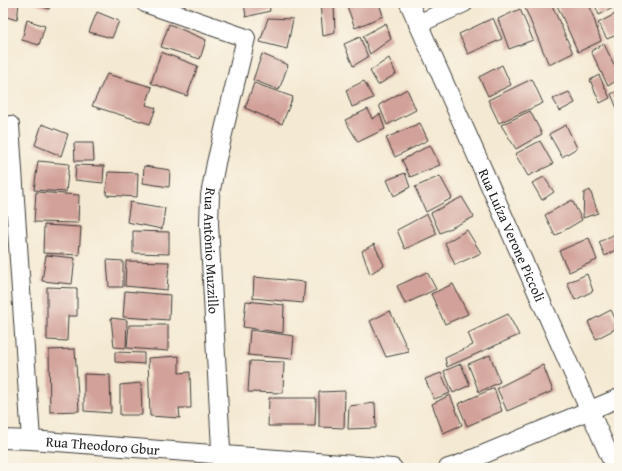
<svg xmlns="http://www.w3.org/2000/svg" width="622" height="471" font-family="'Gentium Book Plus',serif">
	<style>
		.building { fill: #d2a199 }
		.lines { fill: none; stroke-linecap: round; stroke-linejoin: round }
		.street-casing { stroke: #3c3b37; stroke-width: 20 }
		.street { stroke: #fff; stroke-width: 18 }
		.labels { text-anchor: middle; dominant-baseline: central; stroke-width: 3; stroke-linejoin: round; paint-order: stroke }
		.street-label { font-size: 14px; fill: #1c1c1c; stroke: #fbf7ec }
	</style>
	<rect width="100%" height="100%" fill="#fbf7ec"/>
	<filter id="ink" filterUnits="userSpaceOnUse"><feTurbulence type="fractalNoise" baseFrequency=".025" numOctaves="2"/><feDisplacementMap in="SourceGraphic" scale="8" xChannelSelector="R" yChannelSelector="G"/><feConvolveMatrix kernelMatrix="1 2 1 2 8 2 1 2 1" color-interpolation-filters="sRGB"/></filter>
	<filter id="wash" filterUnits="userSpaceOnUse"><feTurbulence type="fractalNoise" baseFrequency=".012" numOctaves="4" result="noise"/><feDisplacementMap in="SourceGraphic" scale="16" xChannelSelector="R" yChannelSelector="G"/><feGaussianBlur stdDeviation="0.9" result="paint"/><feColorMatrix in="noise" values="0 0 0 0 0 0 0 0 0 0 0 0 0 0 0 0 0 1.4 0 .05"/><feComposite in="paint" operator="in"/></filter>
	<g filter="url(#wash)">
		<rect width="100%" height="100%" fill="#f4e9d2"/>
		<g id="blocks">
			<!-- building -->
			<g class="building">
				<path d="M3 3H19L17 20 3 16Z"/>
				<path d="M33 3H51L49 9Z"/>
				<path d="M244 3H269L270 11 246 17Z"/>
				<path d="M320 3H334L335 33 323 36Z"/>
				<path d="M354 3H379L383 16 355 28 347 6Z"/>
				<path d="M536 3H551L573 53 549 65 525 8Z"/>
				<path d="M556 3H589L601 41 578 52Z"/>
				<path d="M594 3H619V5L599 15Z"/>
				<path d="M520 9 533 40 509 49 498 19Z"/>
				<path d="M97 12 119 21 112 38 89 32Z"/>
				<path d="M619 12V34L607 39 598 23Z"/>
				<path d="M268 18 293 19 287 49 260 42Z"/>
				<path d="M493 18 502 39 468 54 459 34Z"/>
				<path d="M27 20 45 26 39 45 22 40Z"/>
				<path d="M386 23 391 39 370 54 363 36Z"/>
				<path d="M169 24 206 40 200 59 161 47Z"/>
				<path d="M360 37 368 57 353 66 344 44Z"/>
				<path d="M604 44 619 75V79L608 86 591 51Z"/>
				<path d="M161 52 198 66 187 96 151 83Z"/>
				<path d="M262 54 288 65 279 90 253 80Z"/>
				<path d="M389 58 396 74 378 85 370 71Z"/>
				<path d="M502 65 511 85 488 96 479 77Z"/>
				<path d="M107 74 152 87 146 105 156 108 150 124 92 106Z"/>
				<path d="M599 75 610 98 600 103 590 80Z"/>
				<path d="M532 79 543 103 499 123 488 100Z"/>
				<path d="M364 81 373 98 352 107 346 90Z"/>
				<path d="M254 83 293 97 282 124 245 108Z"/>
				<path d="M407 89 416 110 387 125 379 105Z"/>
				<path d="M619 90V113L611 94Z"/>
				<path d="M569 92 575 103 560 111 553 99Z"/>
				<path d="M368 109 372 119 380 114 385 129 358 142 345 120Z"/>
				<path d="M530 111 542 134 516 149 501 125Z"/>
				<path d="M420 123 428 140 395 157 386 138Z"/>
				<path d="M42 124 68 134 61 156 35 145Z"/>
				<path d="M566 125 577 148 562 157 549 134Z"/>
				<path d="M540 141 553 164 528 176 515 154Z"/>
				<path d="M74 143H93L94 161H75Z"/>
				<path d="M430 145 440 165 410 177 402 160Z"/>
				<path d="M38 161 69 164 66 192 34 190Z"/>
				<path d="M76 165 104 166 103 183 75 180Z"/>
				<path d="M144 166 170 170 169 187 143 183Z"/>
				<path d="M108 172 138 173 137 197 106 195Z"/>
				<path d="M405 173 410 187 394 196 387 180Z"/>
				<path d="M440 176 452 198 426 212 415 187Z"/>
				<path d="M544 177 554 192 542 200 532 183Z"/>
				<path d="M590 190 598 213 583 218 584 193Z"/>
				<path d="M36 192 79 195 78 223 34 222Z"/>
				<path d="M462 197 474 217 440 233 431 213Z"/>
				<path d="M572 200 582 220 555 236 545 215Z"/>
				<path d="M130 202 165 208 162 229 127 222Z"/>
				<path d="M427 214 437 234 405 249 397 230Z"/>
				<path d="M44 225 81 227 79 255 43 253Z"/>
				<path d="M467 230 481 253 455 265 445 243Z"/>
				<path d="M133 231 169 232V254L133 253Z"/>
				<path d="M619 232V248L605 256 599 242Z"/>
				<path d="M589 238 597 260 569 272 559 251Z"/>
				<path d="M374 244 384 265 370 274 362 251Z"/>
				<path d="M46 255 75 258 72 284 42 281Z"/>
				<path d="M107 260 123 261V287H109Z"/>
				<path d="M126 261 169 262 167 290 125 286Z"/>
				<path d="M427 272 436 289 405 304 397 286Z"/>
				<path d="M587 274 593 291 575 300 567 283Z"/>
				<path d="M254 277 305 282 303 303 253 298Z"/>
				<path d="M453 284 468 314 445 324 431 294Z"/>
				<path d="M47 287 77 288V316H68L67 341 47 340Z"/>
				<path d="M125 291 170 295 169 320 123 317Z"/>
				<path d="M246 301 284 305 283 333 243 327Z"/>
				<path d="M611 310 619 327 596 339 588 322Z"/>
				<path d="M390 311 409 352 386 357 370 321Z"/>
				<path d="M508 314 519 335 447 367 445 358 473 345 468 333Z"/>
				<path d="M111 318 127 320 126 348 114 347Z"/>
				<path d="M129 325H168V351L127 348Z"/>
				<path d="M250 330 294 336 292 359 248 355Z"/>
				<path d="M75 349 79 411 50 412 49 350Z"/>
				<path d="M115 352 144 353V364L115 362Z"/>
				<path d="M490 355 500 382 479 392 468 364Z"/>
				<path d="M179 356V373L190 372 191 408H179L180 418 150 416 148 358Z"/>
				<path d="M250 361 284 362 283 393 248 392Z"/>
				<path d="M461 364 470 385 453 393 444 371Z"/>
				<path d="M543 365 553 391 507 411 497 388Z"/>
				<path d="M441 373 450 393 434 399 425 379Z"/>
				<path d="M84 374 110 375 111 413 84 411Z"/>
				<path d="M141 383 142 415H120V385Z"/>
				<path d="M494 388 502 411 467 426 458 404Z"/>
				<path d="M345 391 344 428 319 427V392Z"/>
				<path d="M450 395 462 425 443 433 432 404Z"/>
				<path d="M269 398H316L315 426H268Z"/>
				<path d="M375 403 376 428 348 429 349 406Z"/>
			</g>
		</g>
	</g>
	<g filter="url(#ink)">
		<use href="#blocks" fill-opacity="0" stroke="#3c3b37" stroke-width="1"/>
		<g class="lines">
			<!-- street casing -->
			<g class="street-casing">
				<g id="street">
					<path id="s1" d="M145 3 246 38 216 163 210 195 209 224 222 468"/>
					<path id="s2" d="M409 3 615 468"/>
					<path d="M418 24 464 3"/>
					<path d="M10 125 31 440"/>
					<path id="s3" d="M3 439 31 440 393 468"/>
					<path d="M448 468 458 465 619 398"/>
				</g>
			</g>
			<!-- street -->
			<use href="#street" class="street"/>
		</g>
	</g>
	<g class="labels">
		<!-- street labels -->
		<g class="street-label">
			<text stroke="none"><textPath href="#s2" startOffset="254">Rua Luíza Verone Piccoli</textPath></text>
			<text stroke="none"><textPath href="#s1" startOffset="324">Rua Antônio Muzzillo</textPath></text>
			<text stroke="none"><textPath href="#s3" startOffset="100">Rua Theodoro Gbur</textPath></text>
		</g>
	</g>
	<!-- margin -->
	<rect width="622" height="471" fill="none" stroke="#fbf7ec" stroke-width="16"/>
</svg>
